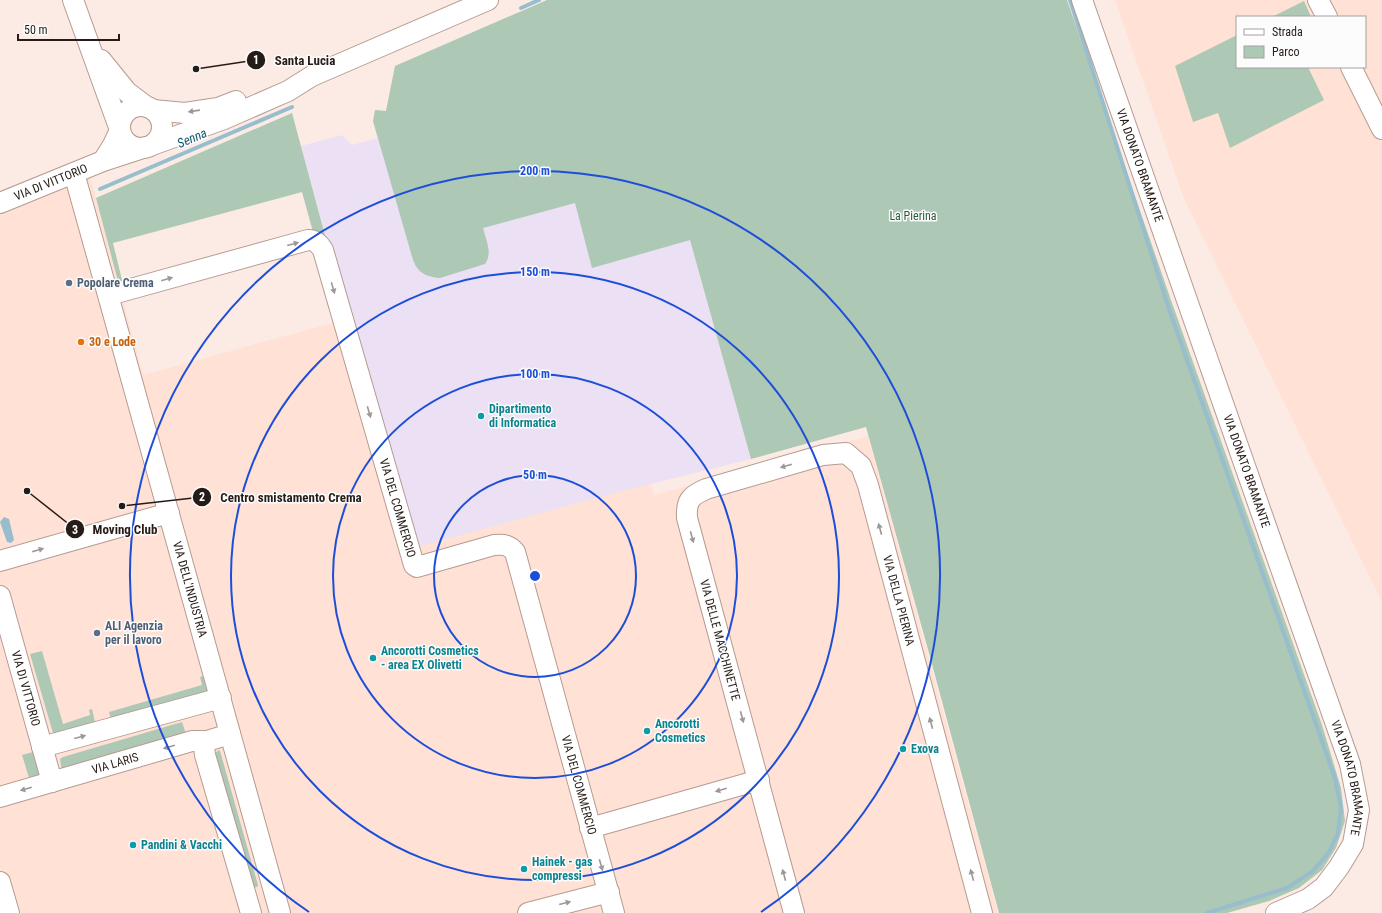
<svg xmlns="http://www.w3.org/2000/svg" width="1382" height="913" font-family="'Roboto Condensed',sans-serif">
	<style>
		.built { fill: #ffe1d5; fill-rule: evenodd }
		.education { fill: #ebe0f4 }
		.green { fill: #adc8b4 }
		.water { fill: #98bdcc }
		.lines { fill: none; stroke-linecap: round; stroke-linejoin: round }
		.stream { stroke: #98bdcc; stroke-width: 4 }
		.minor-casing { stroke: #b69b91; stroke-width: 22 }
		.minor { stroke: #fff; stroke-width: 20 }
		.oneway { fill: #9d9897 }
		.ring { fill: none; stroke: #1d4ed8; stroke-width: 2 }
		.service-dot { fill: #5c6f8a; stroke: #fcfcfc; stroke-width: 1.5 }
		.food-dot { fill: #e8710a; stroke: #fcfcfc; stroke-width: 1.5 }
		.culture-dot { fill: #0f9aa8; stroke: #fcfcfc; stroke-width: 1.5 }
		.labels { text-anchor: middle; dominant-baseline: central; stroke-width: 3; stroke-linejoin: round; paint-order: stroke }
		.street-label { font-size: 12px; fill: #251b17; stroke: #fcfcfc }
		.park-label { font-size: 12px; fill: #2a5b3c; stroke: #fcfcfc }
		.service-label { font-size: 12px; font-weight: bold; fill: #4e5e75; stroke: #fcfcfc; text-anchor: start }
		.food-label { font-size: 12px; font-weight: bold; fill: #c56008; stroke: #fcfcfc; text-anchor: start }
		.culture-label { font-size: 12px; font-weight: bold; fill: #0d838f; stroke: #fcfcfc; text-anchor: start }
		.water-label { font-size: 13px; font-style: italic; fill: #13586f; stroke: #fcfcfc }
		.centre { fill: #1d4ed8; stroke: #fcfcfc; stroke-width: 2 }
		.ring-label { font-size: 12px; text-anchor: middle; font-weight: bold; fill: #1d4ed8; stroke: #fcfcfc; stroke-width: 3; stroke-linejoin: round; paint-order: stroke }
		.leader { fill: none; stroke: #251b17; stroke-width: 1.5 }
		.callout-dot { fill: #251b17; stroke: #fcfcfc; stroke-width: 1.5 }
		.mark-label { font-size: 12px; text-anchor: middle; font-weight: bold; fill: #fff }
		.callout-label { font-size: 13px; text-anchor: middle; font-weight: bold; fill: #251b17; stroke: #fcfcfc; stroke-width: 3; stroke-linejoin: round; paint-order: stroke }
	</style>
	<rect width="100%" height="100%" fill="#fcebe4"/>
	<!-- built -->
	<g class="built">
		<path d="M1115 0H1382V602L1184 199ZM1237 17H1365V67H1237Z"/>
		<path d="M90 176 143 375 584 254 654 495 868 436 998 913H0V213Z"/>
	</g>
	<!-- education -->
	<path class="education" d="M547 0 690 240 751 459 603 496 417 547 359 336 353 337 301 146 342 135 352 145 378 138 373 121 375 110 386 111 395 66Z"/>
	<!-- green -->
	<g class="green">
		<path d="M547 0H1067L1171 300 1322 725 1341 788 1345 821 1336 848 1322 870 1299 888 1269 901 1227 913H999L929 653 866 427 751 459 690 240 592 268 575 203 483 228C486 241 493 253 485 264L440 278C426 277 418 273 413 260L373 121 375 110 386 111 395 66Z"/>
		<path d="M1304 1 1311 17H1272Z"/>
		<path d="M1237 35V67H1308L1324 100 1230 148 1218 113 1193 122 1175 66Z"/>
		<path d="M292 113 326 239 313 232 302 192 113 243 123 284 119 285 96 198Z"/>
		<path d="M8 649 43 777 30 781 22 755 33 752 5 650Z"/>
		<path d="M42 651 63 724 90 715 89 710 92 709 95 722 57 734 53 733 30 654Z"/>
		<path d="M203 676 207 691 111 719 109 712 202 685 200 677Z"/>
		<path d="M182 722 186 734 62 771 60 759 63 757Z"/>
		<path d="M219 750 220 751 258 885 257 887 253 888 215 753Z"/>
	</g>
	<!-- water -->
	<path class="water" d="M4 517 9 519 14 540 11 543 7 542 0 522Z"/>
	<g class="lines">
		<!-- stream -->
		<g class="stream">
			<path d="M1070 0 1170 312 1322 741 1335 779 1341 808 1338 833 1329 852 1313 871 1287 888 1207 913"/>
			<path d="M521 8 539 0"/>
			<path d="M100 189 292 107"/>
		</g>
		<!-- minor casing -->
		<g class="minor-casing">
			<g id="minor">
				<path d="M73 0 120 130 113 145 103 161"/>
				<path id="s1" d="M1082 0 1274 549 1350 764 1359 810 1353 844 1339 867 1324 887 1308 899 1276 913"/>
				<path d="M1318 0 1327 17"/>
				<path d="M101 60 127 92 147 107"/>
				<path d="M1351 67 1382 129"/>
				<circle cx="141" cy="127" r="21"/>
				<path d="M153 110 185 113 218 108 236 101"/>
				<path d="M152 145 224 119 288 91 312 76 488 0"/>
				<path id="s2" d="M74 173 280 913"/>
				<path id="s3" d="M0 203 103 161 146 147"/>
				<path id="s4" d="M109 295 308 240C316 240 319 244 323 250L414 565 417 567 494 545C504 544 509 545 515 552L614 913"/>
				<path d="M0 561 169 513"/>
				<path id="s5" d="M0 596 52 782"/>
				<path d="M207 741 204 748 205 755 251 913"/>
				<path d="M42 747 221 698"/>
				<path id="s6" d="M0 797 192 741H207L230 734"/>
				<path d="M590 828 759 780"/>
				<path d="M0 882 9 913"/>
				<path d="M528 913 609 892"/>
				<path id="s7" d="M794 913 687 518C686 501 690 496 706 489L823 455 846 453 861 466 868 485 982 913"/>
			</g>
		</g>
		<!-- minor -->
		<use href="#minor" class="minor"/>
	</g>
	<!-- one-way arrows -->
	<defs><path id="oneway-solid" d="M-6-.8H1V-3.2L6.5 0L1 3.2V.8H-6Z"/></defs>
	<g class="oneway">
		<use href="#oneway-solid" transform="translate(194 111) rotate(172)"/>
		<use href="#oneway-solid" transform="translate(293 244) rotate(-15)"/>
		<use href="#oneway-solid" transform="translate(167 279) rotate(-16)"/>
		<use href="#oneway-solid" transform="translate(333 288) rotate(74)"/>
		<use href="#oneway-solid" transform="translate(369 412) rotate(74)"/>
		<use href="#oneway-solid" transform="translate(786 466) rotate(164)"/>
		<use href="#oneway-solid" transform="translate(880 529) rotate(-105)"/>
		<use href="#oneway-solid" transform="translate(692 537) rotate(75)"/>
		<use href="#oneway-solid" transform="translate(38 550) rotate(-16)"/>
		<use href="#oneway-solid" transform="translate(742 717) rotate(75)"/>
		<use href="#oneway-solid" transform="translate(931 723) rotate(-105)"/>
		<use href="#oneway-solid" transform="translate(80 737) rotate(-15)"/>
		<use href="#oneway-solid" transform="translate(169 747) rotate(164)"/>
		<use href="#oneway-solid" transform="translate(26 789) rotate(164)"/>
		<use href="#oneway-solid" transform="translate(721 790) rotate(164)"/>
		<use href="#oneway-solid" transform="translate(601 865) rotate(74)"/>
		<use href="#oneway-solid" transform="translate(784 875) rotate(-105)"/>
		<use href="#oneway-solid" transform="translate(972 875) rotate(-105)"/>
		<use href="#oneway-solid" transform="translate(565 903) rotate(-14)"/>
	</g>
	<!-- distance rings -->
	<g class="ring">
		<circle cx="535" cy="576" r="101"/>
		<circle cx="535" cy="576" r="202"/>
		<circle cx="535" cy="576" r="304"/>
		<path d="M309 912A405 405 0 1 1 761 912"/>
	</g>
	<!-- markers -->
	<g class="service-dot">
		<circle cx="69" cy="283" r="4"/>
		<circle cx="97" cy="633" r="4"/>
	</g>
	<circle class="food-dot" cx="81" cy="342" r="4"/>
	<g class="culture-dot">
		<circle cx="481" cy="416" r="4"/>
		<circle cx="373" cy="658" r="4"/>
		<circle cx="647" cy="731" r="4"/>
		<circle cx="903" cy="749" r="4"/>
		<circle cx="133" cy="845" r="4"/>
		<circle cx="524" cy="869" r="4"/>
	</g>
	<g class="labels">
		<!-- street labels -->
		<g class="street-label">
			<text stroke="none"><textPath href="#s1" startOffset="175">VIA DONATO BRAMANTE</textPath></text>
			<text stroke="none"><textPath href="#s3" startOffset="55">VIA DI VITTORIO</textPath></text>
			<text stroke="none"><textPath href="#s1" startOffset="499">VIA DONATO BRAMANTE</textPath></text>
			<text stroke="none"><textPath href="#s4" startOffset="494">VIA DEL COMMERCIO</textPath></text>
			<text stroke="none"><textPath href="#s2" startOffset="432">VIA DELL'INDUSTRIA</textPath></text>
			<text stroke="none"><textPath href="#s7" startOffset="752">VIA DELLA PIERINA</textPath></text>
			<text transform="translate(720 640) rotate(75)">VIA DELLE MACCHINETTE</text>
			<text stroke="none"><textPath href="#s5" startOffset="96">VIA DI VITTORIO</textPath></text>
			<text stroke="none"><textPath href="#s6" startOffset="120">VIA LARIS</textPath></text>
			<text stroke="none"><textPath href="#s1" startOffset="823">VIA DONATO BRAMANTE</textPath></text>
			<text stroke="none"><textPath href="#s4" startOffset="902">VIA DEL COMMERCIO</textPath></text>
		</g>
		<!-- park labels -->
		<g class="park-label">
			<text x="913" y="216">La Pierina</text>
		</g>
		<!-- service labels -->
		<g class="service-label">
			<text x="77" y="283">Popolare Crema</text>
			<text x="105" y="626">ALI Agenzia<tspan x="105" dy="14">per il lavoro</tspan></text>
		</g>
		<!-- food labels -->
		<g class="food-label">
			<text x="89" y="342">30 e Lode</text>
		</g>
		<!-- culture labels -->
		<g class="culture-label">
			<text x="489" y="409">Dipartimento<tspan x="489" dy="14">di Informatica</tspan></text>
			<text x="381" y="651">Ancorotti Cosmetics<tspan x="381" dy="14">- area EX Olivetti</tspan></text>
			<text x="655" y="724">Ancorotti<tspan x="655" dy="14">Cosmetics</tspan></text>
			<text x="911" y="749">Exova</text>
			<text x="141" y="845">Pandini &amp; Vacchi</text>
			<text x="532" y="862">Hainek - gas<tspan x="532" dy="14">compressi</tspan></text>
		</g>
		<!-- water labels -->
		<g class="water-label">
			<text transform="translate(192 138) rotate(-23)">Senna</text>
		</g>
	</g>
	<circle cx="535" cy="576" r="6" class="centre"/>
	<g class="ring-label">
		<text x="535" y="175">200 m</text>
		<text x="535" y="276">150 m</text>
		<text x="535" y="378">100 m</text>
		<text x="535" y="479">50 m</text>
	</g>
	<!-- callouts -->
	<path class="leader" d="M196 69L256 60M122 506L202 497M27 491L75 529"/>
	<g class="callout-dot">
		<circle cx="196" cy="69" r="4"/>
		<circle cx="122" cy="506" r="4"/>
		<circle cx="27" cy="491" r="4"/>
		<circle cx="256" cy="60" r="10"/>
		<circle cx="202" cy="497" r="10"/>
		<circle cx="75" cy="529" r="10"/>
	</g>
	<g class="mark-label">
		<text x="256" y="64">1</text>
		<text x="202" y="501">2</text>
		<text x="75" y="534">3</text>
	</g>
	<g class="callout-label">
		<text x="305" y="65">Santa Lucia</text>
		<text x="291" y="502">Centro smistamento Crema</text>
		<text x="125" y="534">Moving Club</text>
	</g>
	<!-- legend -->
	<rect x="1236" y="16" width="130" height="52" fill="#fcfcfc" stroke="#a6a2a0"/>
	<rect x="1244" y="29" width="20" height="6" fill="#ffffff" stroke="#a6a2a0"/>
	<text x="1272" y="36" font-size="12" fill="#251b17">Strada</text>
	<rect x="1244" y="46" width="20" height="12" fill="#adc8b4" stroke="#a6a2a0"/>
	<text x="1272" y="56" font-size="12" fill="#251b17">Parco</text>
	<!-- scale -->
	<path d="M18 34v6h101v-6" fill="none" stroke="#251b17" stroke-width="2"/>
	<text x="24" y="34" font-size="12" fill="#251b17" stroke="#fcfcfc" stroke-width="3" paint-order="stroke">50 m</text>
</svg>
